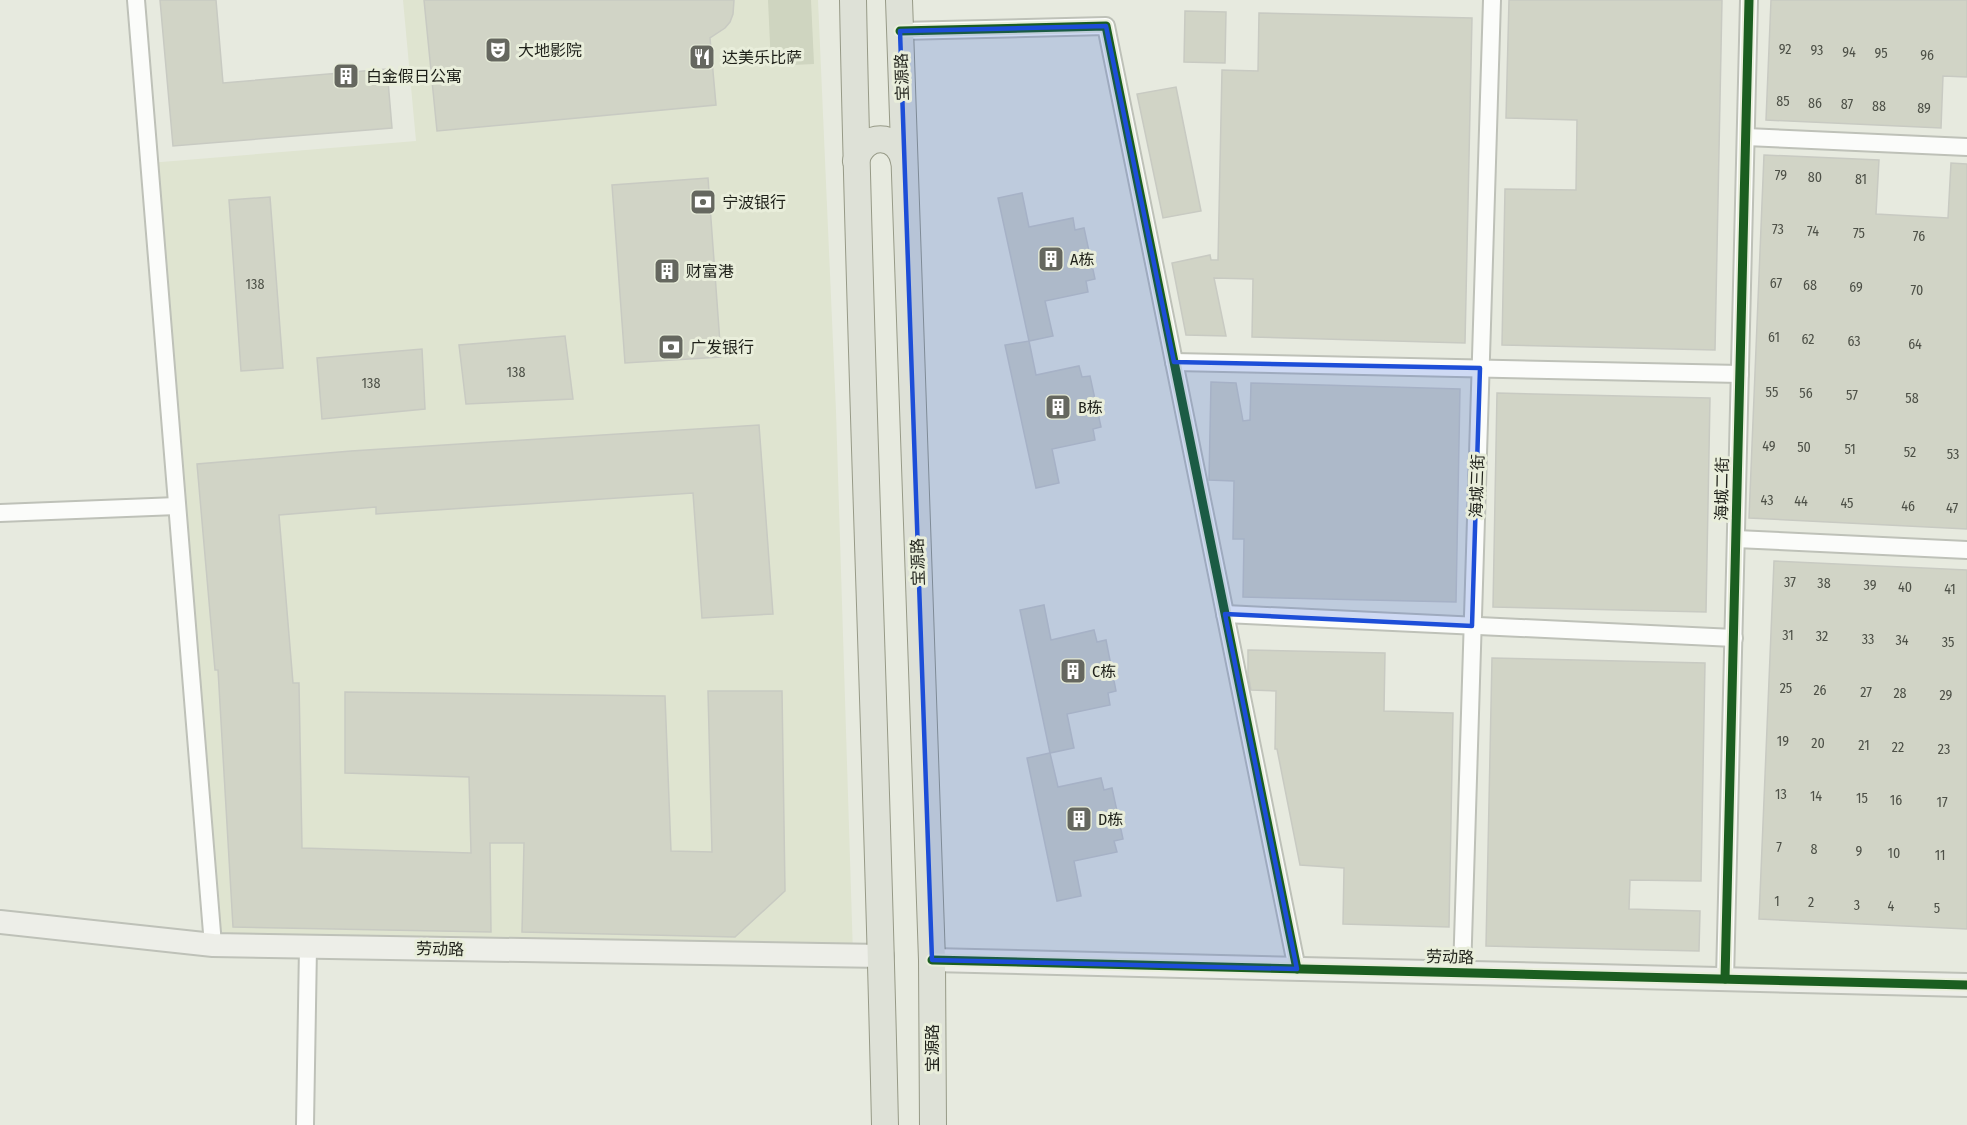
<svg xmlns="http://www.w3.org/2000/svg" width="1967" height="1125" font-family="'Fira Sans Condensed','Noto Sans SC',sans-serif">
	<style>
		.built { fill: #dfe4d0 }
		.green { fill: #cfd5c0 }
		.building { fill: #d1d4c6; stroke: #c8cac2; stroke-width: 1.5 }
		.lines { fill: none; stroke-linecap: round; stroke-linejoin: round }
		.street-casing { stroke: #bec1b8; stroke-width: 20 }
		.secondary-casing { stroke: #bec1b8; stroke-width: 26 }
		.primary-casing { stroke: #979a87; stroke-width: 28 }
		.street { stroke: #fbfcfa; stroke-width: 16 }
		.secondary { stroke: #edeee8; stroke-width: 22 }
		.primary { stroke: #dee1d7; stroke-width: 26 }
		.cycleway-casing { stroke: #e9eedb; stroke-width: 13 }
		.cycleway { stroke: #1b5e20; stroke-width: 9 }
		.marked { fill: #1d4ed8; fill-opacity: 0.2; stroke: #1d4ed8; stroke-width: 4.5; stroke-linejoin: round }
		.labels { text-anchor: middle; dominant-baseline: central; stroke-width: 6; stroke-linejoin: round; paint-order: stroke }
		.number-label { font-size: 14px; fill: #4d5047 }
		.poi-label { font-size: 16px; fill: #1f211a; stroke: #e9eedb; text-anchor: start }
		.street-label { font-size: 16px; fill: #1f211a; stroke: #e9eedb }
	</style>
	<rect width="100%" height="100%" fill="#e7eadf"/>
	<!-- built -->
	<path class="built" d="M403 0H818L836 411 853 955 213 945 149 163 416 141Z"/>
	<!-- green -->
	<path class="green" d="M768 0H811L814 64 771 66Z"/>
	<!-- building -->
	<g class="building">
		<path d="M160 0H216L223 83 387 69 392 128 173 146Z"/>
		<path d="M424 0H734L733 14 730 22 725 28 710 38 716 105 437 131Z"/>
		<path d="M1509 0H1722L1715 350 1502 345 1505 189 1576 190 1577 120 1506 118Z"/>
		<path d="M1771 0H1967V77L1943 76 1941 128 1766 120Z"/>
		<path d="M1185 11 1226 12 1225 63 1184 62Z"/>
		<path d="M1259 13 1472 18 1465 343 1252 337 1253 279 1214 278 1226 336 1186 335 1172 263 1210 255 1211 260H1218L1222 70 1258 71Z"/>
		<path d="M1176 87 1201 211 1163 218 1137 94Z"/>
		<path d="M1764 155 1879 160 1876 214 1948 218 1951 163 1967 164V529L1749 518Z"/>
		<path d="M708 178 721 357 625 363 612 185Z"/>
		<path d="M1022 193 1029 227 1073 218 1075 230 1084 228 1095 279 1086 281 1088 292 1045 301 1053 336 1029 341 998 198Z"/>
		<path d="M270 197 283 368 241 371 229 200Z"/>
		<path d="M565 336 573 399 466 404 459 345Z"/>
		<path d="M1029 341 1036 375 1079 366 1082 377 1090 376 1101 427 1093 429 1095 440 1052 449 1059 483 1036 488 1005 345Z"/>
		<path d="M422 349 425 409 322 419 317 358Z"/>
		<path d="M1211 382 1236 383 1243 421 1250 420 1251 383 1460 389 1456 602 1243 597 1244 539H1233L1234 481 1209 480Z"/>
		<path d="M1497 393 1710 398 1706 612 1493 607Z"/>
		<path d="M759 425 773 614 702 618 693 493 376 514V507L279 515 293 683H299L302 848 471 853 469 777 345 773V692L665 696 671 851 712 852 708 691H782L785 891 735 937 522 932 524 843H490L491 932 233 927 218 670H215L197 464 351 451Z"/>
		<path d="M1774 561 1967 570V929L1759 919Z"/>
		<path d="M1044 605 1051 640 1094 630 1097 642 1106 640 1116 691 1108 693 1110 705 1067 714 1074 748 1050 753 1020 610Z"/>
		<path d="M1248 650 1385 653 1384 711 1453 713 1449 927 1343 924 1344 868 1300 865 1277 749H1275L1276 691 1251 690 1248 674Z"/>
		<path d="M1492 658 1705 663 1701 881 1630 880 1629 909 1700 911 1699 951 1486 946Z"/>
		<path d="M1050 753 1058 787 1101 778 1104 790 1112 788 1123 839 1114 841 1117 852 1074 861 1081 896 1057 901 1027 758Z"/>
	</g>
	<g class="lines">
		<!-- street casing -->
		<g class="street-casing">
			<g id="street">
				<path d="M136 0 213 945"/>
				<path d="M900 31 1106 26 1297 969"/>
				<path d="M1746 137 1967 147"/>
				<path d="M1174 362 1740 374"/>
				<path d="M0 513 177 506"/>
				<path d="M1736 539 1967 550"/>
				<path d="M1225 614 1734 638"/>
				<path d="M1462 973 1492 0"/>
				<path d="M1725 979 1749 0"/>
				<path d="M305 1125 308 947"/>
			</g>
		</g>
		<!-- secondary casing -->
		<g class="secondary-casing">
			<g id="secondary">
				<path d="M0 922 213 945 882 956"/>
				<path d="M932 960 1967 985"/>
			</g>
		</g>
		<!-- primary casing -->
		<g class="primary-casing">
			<g id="primary">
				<path d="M853 0C860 375 877 750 885 1125"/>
				<path d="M899 0 932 960 933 1125"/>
				<path d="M856 161C863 132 898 132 904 161"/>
			</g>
		</g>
		<!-- street -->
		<use href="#street" class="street"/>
		<!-- secondary -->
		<use href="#secondary" class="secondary"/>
		<!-- primary -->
		<use href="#primary" class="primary"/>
		<!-- cycleway casing -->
		<g class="cycleway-casing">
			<g id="cycleway">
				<path d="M900 31 1106 26 1297 969"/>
				<path d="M932 960 1967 985"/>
				<path d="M1725 979 1749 0"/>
			</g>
		</g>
		<!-- cycleway -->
		<use href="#cycleway" class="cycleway"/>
	</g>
	<!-- marked area -->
	<path class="marked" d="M1106 26 1174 362 1480 368 1472 626 1225 614 1297 969 932 960 900 31Z"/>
	<!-- icons -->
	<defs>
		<g id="theatre-square" transform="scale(1.35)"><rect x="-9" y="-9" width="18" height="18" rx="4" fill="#65675f" stroke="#e9eedb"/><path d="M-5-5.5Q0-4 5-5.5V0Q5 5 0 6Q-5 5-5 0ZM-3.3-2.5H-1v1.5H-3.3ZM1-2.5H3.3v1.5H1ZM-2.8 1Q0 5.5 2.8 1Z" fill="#fff"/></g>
		<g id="restaurant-square" transform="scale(1.35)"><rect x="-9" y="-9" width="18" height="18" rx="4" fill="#65675f" stroke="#e9eedb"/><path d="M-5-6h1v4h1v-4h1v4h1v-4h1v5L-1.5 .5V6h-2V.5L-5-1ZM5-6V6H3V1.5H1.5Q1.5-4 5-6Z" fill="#fff"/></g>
		<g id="building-square" transform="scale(1.35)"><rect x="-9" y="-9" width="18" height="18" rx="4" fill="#65675f" stroke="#e9eedb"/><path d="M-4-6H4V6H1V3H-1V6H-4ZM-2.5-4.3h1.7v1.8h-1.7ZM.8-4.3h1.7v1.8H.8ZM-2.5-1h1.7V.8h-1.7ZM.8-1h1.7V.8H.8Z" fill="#fff"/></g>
		<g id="bank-square" transform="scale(1.35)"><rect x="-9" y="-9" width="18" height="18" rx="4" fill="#65675f" stroke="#e9eedb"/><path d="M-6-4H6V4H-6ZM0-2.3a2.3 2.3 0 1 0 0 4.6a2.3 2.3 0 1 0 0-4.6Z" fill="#fff"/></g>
	</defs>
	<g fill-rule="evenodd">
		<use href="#theatre-square" x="498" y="50"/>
		<use href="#restaurant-square" x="702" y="57"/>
		<use href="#building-square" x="346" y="76"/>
		<use href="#bank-square" x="703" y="202"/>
		<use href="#building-square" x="1051" y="259"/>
		<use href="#building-square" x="667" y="271"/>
		<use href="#bank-square" x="671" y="347"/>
		<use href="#building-square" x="1058" y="407"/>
		<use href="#building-square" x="1073" y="671"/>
		<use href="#building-square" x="1079" y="819"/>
	</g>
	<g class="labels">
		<!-- number labels -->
		<g class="number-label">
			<text x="1785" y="49">92</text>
			<text x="1817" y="50">93</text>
			<text x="1849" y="52">94</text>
			<text x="1881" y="53">95</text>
			<text x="1927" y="55">96</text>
			<text x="1783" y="101">85</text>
			<text x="1815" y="103">86</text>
			<text x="1847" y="104">87</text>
			<text x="1879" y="106">88</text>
			<text x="1924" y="108">89</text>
			<text x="1781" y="175">79</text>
			<text x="1815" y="177">80</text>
			<text x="1861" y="179">81</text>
			<text x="1778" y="229">73</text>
			<text x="1813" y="231">74</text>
			<text x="1859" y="233">75</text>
			<text x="1919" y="236">76</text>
			<text x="1776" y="283">67</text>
			<text x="255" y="284">138</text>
			<text x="1810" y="285">68</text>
			<text x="1856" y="287">69</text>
			<text x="1917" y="290">70</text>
			<text x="1774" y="337">61</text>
			<text x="1808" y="339">62</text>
			<text x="1854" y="341">63</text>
			<text x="1915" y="344">64</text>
			<text x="516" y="372">138</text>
			<text x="371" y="383">138</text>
			<text x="1772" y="392">55</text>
			<text x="1806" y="393">56</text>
			<text x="1852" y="395">57</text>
			<text x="1912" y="398">58</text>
			<text x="1769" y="446">49</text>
			<text x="1804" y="447">50</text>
			<text x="1850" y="449">51</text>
			<text x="1910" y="452">52</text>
			<text x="1953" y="454">53</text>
			<text x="1767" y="500">43</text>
			<text x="1801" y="501">44</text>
			<text x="1847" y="503">45</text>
			<text x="1908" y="506">46</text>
			<text x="1952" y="508">47</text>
			<text x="1790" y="582">37</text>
			<text x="1824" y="583">38</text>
			<text x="1870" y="585">39</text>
			<text x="1905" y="587">40</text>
			<text x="1950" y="589">41</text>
			<text x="1788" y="635">31</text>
			<text x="1822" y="636">32</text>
			<text x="1868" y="639">33</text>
			<text x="1902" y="640">34</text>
			<text x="1948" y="642">35</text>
			<text x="1786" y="688">25</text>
			<text x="1820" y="690">26</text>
			<text x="1866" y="692">27</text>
			<text x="1900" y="693">28</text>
			<text x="1946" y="695">29</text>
			<text x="1783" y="741">19</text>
			<text x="1818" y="743">20</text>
			<text x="1864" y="745">21</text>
			<text x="1898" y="747">22</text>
			<text x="1944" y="749">23</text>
			<text x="1781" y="794">13</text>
			<text x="1816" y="796">14</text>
			<text x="1862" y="798">15</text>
			<text x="1896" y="800">16</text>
			<text x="1942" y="802">17</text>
			<text x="1779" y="847">7</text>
			<text x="1814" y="849">8</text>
			<text x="1859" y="851">9</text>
			<text x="1894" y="853">10</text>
			<text x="1940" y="855">11</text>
			<text x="1777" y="901">1</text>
			<text x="1811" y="902">2</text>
			<text x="1857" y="905">3</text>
			<text x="1891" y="906">4</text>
			<text x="1937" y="908">5</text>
		</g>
		<!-- poi labels -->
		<g class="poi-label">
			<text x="518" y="50">大地影院</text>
			<text x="722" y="57">达美乐比萨</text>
			<text x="366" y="76">白金假日公寓</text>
			<text x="722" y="202">宁波银行</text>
			<text x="1070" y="259">A栋</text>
			<text x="686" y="271">财富港</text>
			<text x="690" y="347">广发银行</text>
			<text x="1078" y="407">B栋</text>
			<text x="1092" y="671">C栋</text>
			<text x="1098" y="819">D栋</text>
		</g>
		<!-- street labels -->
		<g class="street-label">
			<text transform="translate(902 77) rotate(-92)">宝源路</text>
			<text transform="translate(1477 486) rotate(-88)">海城三街</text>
			<text transform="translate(1722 489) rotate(-89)">海城二街</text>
			<text transform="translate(918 562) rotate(-92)">宝源路</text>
			<text transform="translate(440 949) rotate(1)">劳动路</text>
			<text transform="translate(1450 957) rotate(1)">劳动路</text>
			<text transform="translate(932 1048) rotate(-90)">宝源路</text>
		</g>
	</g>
</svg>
